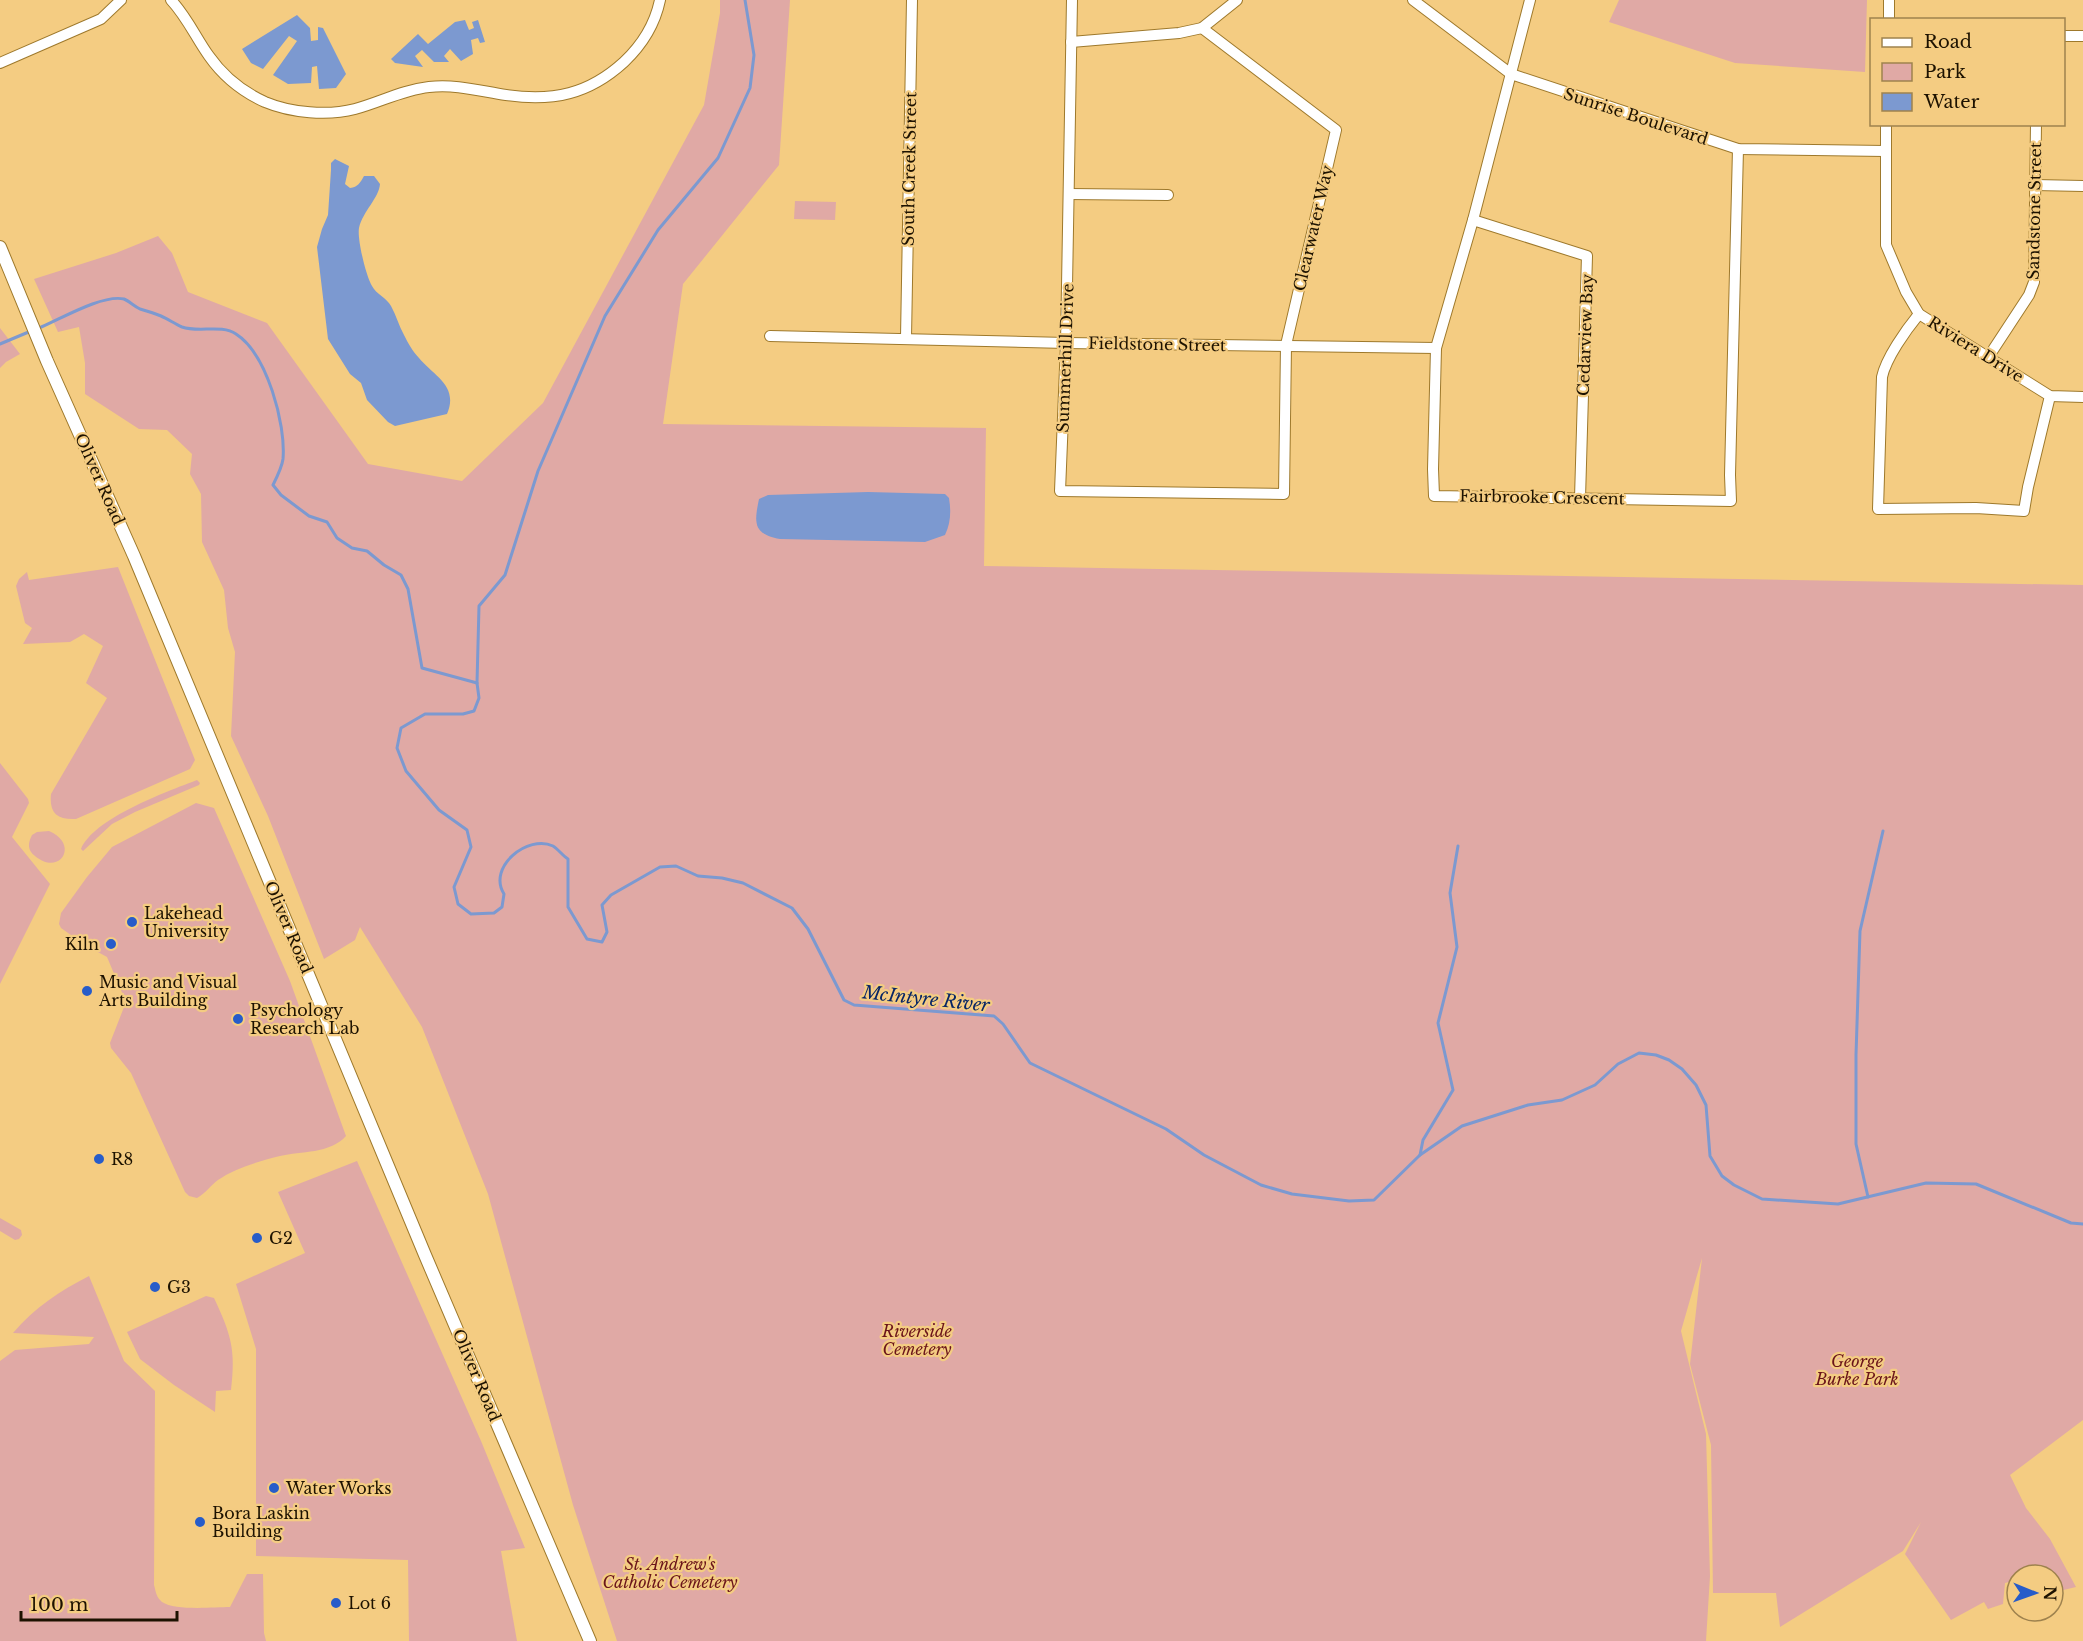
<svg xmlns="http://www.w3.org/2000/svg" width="2083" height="1641" font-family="'Libre Baskerville',serif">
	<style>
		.green { fill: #e0a9a5 }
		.water { fill: #7c99d0 }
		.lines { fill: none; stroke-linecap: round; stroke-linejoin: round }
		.stream { stroke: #7c99d0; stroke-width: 3 }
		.minor-casing { stroke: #9e792c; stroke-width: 12 }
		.major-casing { stroke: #9e792c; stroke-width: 14 }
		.minor { stroke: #fff; stroke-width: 10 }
		.major { stroke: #fff; stroke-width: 12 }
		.poi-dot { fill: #275cc9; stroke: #f4cc82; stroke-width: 2 }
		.labels { text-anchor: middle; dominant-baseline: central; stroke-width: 4.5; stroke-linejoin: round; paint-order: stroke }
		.street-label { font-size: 16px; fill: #1d1200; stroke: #f4cc82 }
		.poi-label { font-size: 16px; fill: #1d1200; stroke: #f4cc82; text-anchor: start }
		.park-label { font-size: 16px; font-style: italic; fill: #6a141a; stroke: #f4cc82 }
		.water-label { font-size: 18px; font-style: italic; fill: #072565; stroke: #f4cc82 }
	</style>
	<rect width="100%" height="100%" fill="#f4cc82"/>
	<!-- green -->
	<g class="green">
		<path d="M720 0H790L779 165 683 284 663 424 986 428 984 566 2083 585V1420L2010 1475 2026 1508 2050 1539 2076 1587 2055 1592 2053 1590V1575H2017V1580L2005 1583 2003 1604 1988 1609 1984 1602 1951 1620 1905 1554 1921 1522 1903 1551 1780 1627 1776 1593H1713L1711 1445 1690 1364 1702 1258 1681 1331 1706 1434 1710 1576 1706 1641H617L573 1505 488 1194 422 1027 360 927 355 940 324 959 268 816 231 736 235 652 228 628 224 590 202 542 201 494 190 474 192 454 167 430 139 429 85 394V363L79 327 58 332 34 279 116 253 158 236 172 253 188 292 267 323 368 464 462 481 543 403 704 105 720 13Z"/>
		<path d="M1619 0H1867L1865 72 1735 63 1609 22Z"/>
		<path d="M795 201 836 202 835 220 794 219Z"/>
		<path d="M0 328 20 354 6 362 0 368Z"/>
		<path d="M118 567 195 760 190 769 76 819C57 820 49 813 51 794L107 698 86 683 103 646 84 634 70 642 23 644 32 628 25 623 16 586 19 579 27 572 29 580Z"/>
		<path d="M0 763 28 799 29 803 12 837 50 884 0 984Z"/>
		<path d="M197 780 200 783 199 785 135 812 112 824 83 851 81 849C94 818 166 792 197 780Z"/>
		<path d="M196 803 214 808 290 981 346 1136C330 1154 301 1151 280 1156 260 1161 235 1168 218 1180 211 1185 206 1193 197 1198L189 1196 185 1192 131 1073 111 1048 110 1043 126 1002 107 957 85 945 61 928 59 924 61 913 87 877 112 847Z"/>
		<path d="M49 831C80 844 60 877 35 856 27 850 28 843 32 835L37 832Z"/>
		<path d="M357 1161 481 1441 525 1548 501 1551 517 1641H409L408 1560 256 1556V1349L236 1284 305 1253 278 1192Z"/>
		<path d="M0 1218 21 1230 22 1235 19 1239 15 1240 0 1231Z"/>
		<path d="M89 1276 124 1361 155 1391 154 1585C156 1592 156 1597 162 1602 175 1611 214 1607 230 1607L247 1574H263L264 1633 266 1641H0V1361L15 1350 89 1344 94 1337 13 1333C35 1307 60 1291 89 1276Z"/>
		<path d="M206 1296 214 1298C231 1334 236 1350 231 1390L216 1391 215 1412 174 1385 140 1359 127 1332Z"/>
	</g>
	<!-- water -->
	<g class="water">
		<path d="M297 15 310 28 311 41 318 40V27L323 28 346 74 336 88 319 89 317 66 312 67 311 83 288 84 273 75 297 41 289 36 263 69 251 63 242 49Z"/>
		<path d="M465 20 469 30 474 28 472 22 478 20 485 42 480 43 478 38 471 40 473 54 461 61 450 49 444 56 449 62H434L422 50 415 56 423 67 395 63 391 59 418 34 428 44 455 22Z"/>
		<path d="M335 159 349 166 345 184 350 188C358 187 360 183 364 176H374L380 184C379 198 363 211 359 228 357 239 366 276 372 286 376 294 387 298 391 306 396 315 399 326 404 335 408 343 413 352 419 358 434 376 459 386 447 414L395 426 388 422 367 400 361 383 350 374 328 339 317 247 322 229 328 215 331 170V163Z"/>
		<path d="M868 492 945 494 949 498C951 511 951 522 945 535L925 542 780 539C753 534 754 523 759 499L768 495Z"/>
	</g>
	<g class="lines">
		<!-- stream -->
		<g class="stream">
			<path d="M745 0 754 55 750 88 718 158 658 230 605 316 538 471 505 575 479 606 477 683 479 698 474 711 463 714H425L401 728 397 748 406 771 439 810 467 830 471 847 454 887 458 904 471 914 494 913 502 907 504 894C487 867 528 834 553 846 558 849 563 856 568 859V907L587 939 602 942 607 932 602 905 611 895 660 867 676 866 698 876 722 878 743 883 792 908 808 929 844 1000 854 1005 994 1016 1003 1024 1030 1063 1166 1129 1204 1155 1261 1185 1292 1194 1349 1201 1374 1200 1420 1155 1462 1126 1528 1105 1562 1100 1595 1085 1618 1064 1639 1053 1656 1055 1669 1060 1682 1069 1696 1085 1706 1105 1710 1156 1722 1176 1734 1185 1762 1199 1838 1204 1926 1183 1976 1184 2071 1223 2083 1224"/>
			<path d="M37 329C59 320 102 294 124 299 129 301 134 306 140 309 147 311 154 313 161 316 168 319 175 324 182 327 199 333 221 324 236 334 267 354 286 424 283 459 282 467 277 477 273 485L281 495 309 516 327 522 337 538 352 548 367 551 384 565 401 575 408 589 422 668 477 683"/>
			<path d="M0 344 31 331"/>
			<path d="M1420 1155 1423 1140 1453 1090 1438 1023 1457 947 1450 893 1458 846"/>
			<path d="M1868 1197 1856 1144V1055L1860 931 1883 831"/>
		</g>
		<!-- minor casing -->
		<g class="minor-casing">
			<g id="minor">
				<path d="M171 0C187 17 196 38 209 56 223 76 243 92 265 102 291 113 328 116 355 109 381 102 402 90 429 87 456 84 480 91 506 95 553 102 589 94 624 62 642 45 655 24 660 0"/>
				<path d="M1072 0 1066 343 1060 491 1284 494 1286 345 1336 130 1202 28"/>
				<path d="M1413 0 1511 74 1738 149 1885 151"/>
				<path d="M1530 0 1473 220 1436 348 1433 469 1434 496 1731 501 1730 475 1738 149"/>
				<path d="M1889 20V0"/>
				<path d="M2064 36H2083"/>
				<path d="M1071 42 1179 33 1202 28 1237 0"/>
				<path d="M0 63 101 19 121 0"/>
				<path d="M1886 124V245L1906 292 1919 314 2050 396 2083 397"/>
				<path d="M2035 185 2083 186"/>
				<path d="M1069 194 1168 195"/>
				<path d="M1473 220 1587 256 1580 498"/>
				<path d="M1919 314C1906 330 1886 358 1882 377L1878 509 1976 508 2024 511 2028 487 2050 396"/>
				<path d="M770 336 1066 343 1436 348"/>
				<path d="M906 338 912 0"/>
				<path d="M1989 356 2029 295 2034 282 2036 124"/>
			</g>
		</g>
		<!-- major casing -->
		<g class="major-casing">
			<path id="major" d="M0 247 47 361 134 556 425 1255 590 1641"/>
		</g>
		<!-- minor -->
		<use href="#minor" class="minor"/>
		<!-- major -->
		<use href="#major" class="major"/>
	</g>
	<!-- markers -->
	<g class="poi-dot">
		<circle cx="132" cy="922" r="6"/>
		<circle cx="111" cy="944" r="6"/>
		<circle cx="87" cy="991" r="6"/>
		<circle cx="238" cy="1019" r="6"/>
		<circle cx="99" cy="1159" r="6"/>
		<circle cx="257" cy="1238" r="6"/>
		<circle cx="155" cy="1287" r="6"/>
		<circle cx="274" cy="1488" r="6"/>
		<circle cx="200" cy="1522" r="6"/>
		<circle cx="336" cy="1603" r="6"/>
	</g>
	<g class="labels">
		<!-- street labels -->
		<g class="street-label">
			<text transform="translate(1636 116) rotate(18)">Sunrise Boulevard</text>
			<text transform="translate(909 169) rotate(-89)">South Creek Street</text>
			<text transform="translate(2034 211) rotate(-89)">Sandstone Street</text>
			<text transform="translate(1313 228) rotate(-77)">Clearwater Way</text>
			<text transform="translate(1585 335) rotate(-88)">Cedarview Bay</text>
			<text transform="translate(1157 344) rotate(1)">Fieldstone Street</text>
			<text transform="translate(1976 349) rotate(32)">Riviera Drive</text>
			<text transform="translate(1065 358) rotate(-88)">Summerhill Drive</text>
			<text transform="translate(100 479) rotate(66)">Oliver Road</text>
			<text transform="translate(1542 497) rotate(1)">Fairbrooke Crescent</text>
			<text transform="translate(289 927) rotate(67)">Oliver Road</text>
			<text transform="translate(477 1375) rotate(67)">Oliver Road</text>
		</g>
		<!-- poi labels -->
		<g class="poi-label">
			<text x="144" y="913">Lakehead<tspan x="144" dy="18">University</tspan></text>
			<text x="99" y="944" text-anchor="end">Kiln</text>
			<text x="99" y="982">Music and Visual<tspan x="99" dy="18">Arts Building</tspan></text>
			<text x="250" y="1010">Psychology<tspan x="250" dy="18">Research Lab</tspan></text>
			<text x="111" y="1159">R8</text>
			<text x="269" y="1238">G2</text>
			<text x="167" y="1287">G3</text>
			<text x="286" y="1488">Water Works</text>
			<text x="212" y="1513">Bora Laskin<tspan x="212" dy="18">Building</tspan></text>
			<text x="348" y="1603">Lot 6</text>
		</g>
		<!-- park labels -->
		<g class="park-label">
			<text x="917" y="1331">Riverside<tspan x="917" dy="18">Cemetery</tspan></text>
			<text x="1857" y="1361">George<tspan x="1857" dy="18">Burke Park</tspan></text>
			<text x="670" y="1564">St. Andrew's<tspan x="670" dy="18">Catholic Cemetery</tspan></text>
		</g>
		<!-- water labels -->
		<g class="water-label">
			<text transform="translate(926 999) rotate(6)">McIntyre River</text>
		</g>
	</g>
	<!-- legend -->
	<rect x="1870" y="18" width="195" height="108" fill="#f4cc82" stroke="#9e824e" stroke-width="1.5"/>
	<rect x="1882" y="38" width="30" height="9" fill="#ffffff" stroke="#9e824e" stroke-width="1.5"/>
	<text x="1924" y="48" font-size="18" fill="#1d1200">Road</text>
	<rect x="1882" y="63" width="30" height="18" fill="#e0a9a5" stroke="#9e824e" stroke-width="1.5"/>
	<text x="1924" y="78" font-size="18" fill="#1d1200">Park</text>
	<rect x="1882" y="93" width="30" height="18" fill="#7c99d0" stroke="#9e824e" stroke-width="1.5"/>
	<text x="1924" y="108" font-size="18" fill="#1d1200">Water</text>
	<!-- north arrow -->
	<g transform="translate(2035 1593) rotate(91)"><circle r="28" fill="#f4cc82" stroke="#9e824e" stroke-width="1.5"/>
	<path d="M0-4.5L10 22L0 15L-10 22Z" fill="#275cc9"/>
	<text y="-9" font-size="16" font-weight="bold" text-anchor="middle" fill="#1d1200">N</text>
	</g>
	<!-- scale -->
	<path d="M21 1611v9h156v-9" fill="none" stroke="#1d1200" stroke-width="3"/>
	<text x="30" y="1611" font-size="18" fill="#1d1200" stroke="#f4cc82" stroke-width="4.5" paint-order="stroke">100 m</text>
</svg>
